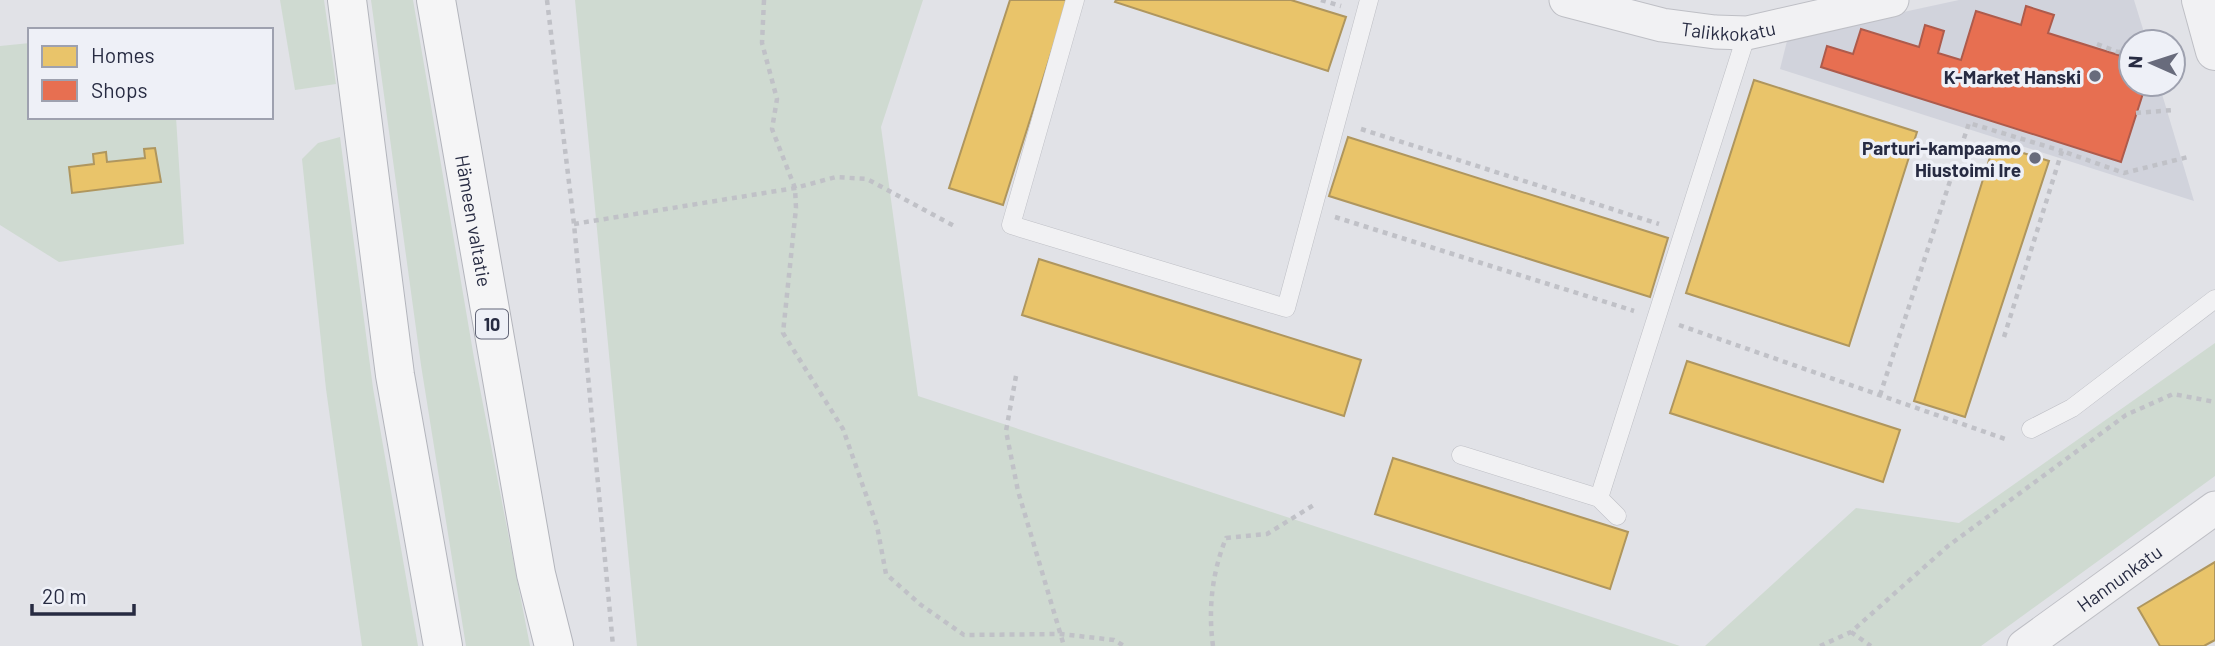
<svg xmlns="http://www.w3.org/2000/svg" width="2215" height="646" font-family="Barlow,sans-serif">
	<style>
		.built { fill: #d1d3dc }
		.green { fill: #cfdad1 }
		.homes { fill: #e9c46a; stroke: #af965e; stroke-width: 2 }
		.shops { fill: #e76f51; stroke: #ad5b4c; stroke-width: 2 }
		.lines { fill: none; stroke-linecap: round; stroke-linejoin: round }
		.service-casing { stroke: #bebfc5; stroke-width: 19 }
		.minor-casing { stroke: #bebfc5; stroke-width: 35 }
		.tertiary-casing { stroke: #bebfc5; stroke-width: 40 }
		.trunk-casing { stroke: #b3b5bc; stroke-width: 40 }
		.path { stroke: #c0c1c7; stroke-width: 4.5; stroke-dasharray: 5 5; stroke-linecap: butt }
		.service { stroke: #f1f1f3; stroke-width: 18 }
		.minor { stroke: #f1f1f3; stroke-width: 33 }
		.tertiary { stroke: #f1f1f3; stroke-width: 38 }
		.trunk { stroke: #f5f5f6; stroke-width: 38 }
		.poi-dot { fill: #686b7c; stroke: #eef0f7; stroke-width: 2.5 }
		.labels { text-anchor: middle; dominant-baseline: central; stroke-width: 7; stroke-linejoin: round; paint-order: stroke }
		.shield { fill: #eef0f7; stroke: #636678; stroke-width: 2 }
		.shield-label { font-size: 18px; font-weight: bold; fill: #272b42 }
		.street-label { font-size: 19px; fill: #272b42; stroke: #eef0f7 }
		.poi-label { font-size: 19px; font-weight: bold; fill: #272b42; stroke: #eef0f7; text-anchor: end }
	</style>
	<rect width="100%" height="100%" fill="#e1e2e7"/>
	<!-- built -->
	<path class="built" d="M1959 0H2134L2147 42H2131V84H2159L2194 201 1780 69 1788 37Z"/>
	<!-- green -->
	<g class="green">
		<path d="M280 0H324L336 84 295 90Z"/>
		<path d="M371 0H413L474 358 530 646H466L421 365Z"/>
		<path d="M575 0H923L881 127 918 396 1680 646H637Z"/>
		<path d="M30 43V117H176L184 244 59 262 0 225V46Z"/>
		<path d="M340 137 373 388 418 646H362L326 389 302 159 318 143Z"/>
		<path d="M2215 343V476L1981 646H1705L1856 508 1959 523Z"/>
	</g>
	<!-- homes -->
	<g class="homes">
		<path d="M1010 0H1068L1003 205 949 188Z"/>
		<path d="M1116 0H1291L1346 17 1328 71 1115 2Z"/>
		<path d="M1754 80 1917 132 1849 346 1686 293Z"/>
		<path d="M1348 137 1668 238 1650 297 1329 196Z"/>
		<path d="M1994 144 2049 161 1965 417 1914 401Z"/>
		<path d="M155 148 161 182 72 193 69 167 94 164 93 154 106 152 107 162 145 158 144 149Z"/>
		<path d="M1039 259 1361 360 1344 416 1022 315Z"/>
		<path d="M1687 361 1900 430 1883 482 1670 413Z"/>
		<path d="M1393 458 1628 532 1610 589 1375 514Z"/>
		<path d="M2215 562V640L2204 646H2160L2138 608Z"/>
	</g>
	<!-- shops -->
	<path class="shops" d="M2026 6 2054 15 2048 33 2131 59V84H2146L2121 162 1821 67 1827 46 1853 54 1861 29 1919 47 1925 25 1944 31 1938 53 1961 60 1976 11 2021 25Z"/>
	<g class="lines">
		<!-- service casing -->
		<g class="service-casing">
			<g id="service">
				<path d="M1075 0 1011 225 1286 308 1369 0"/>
				<path d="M2031 429 2072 408 2215 299"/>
				<path d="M1461 455 1599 498 1617 516"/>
				<path d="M1599 498 1747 33"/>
			</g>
		</g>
		<!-- minor casing -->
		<g class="minor-casing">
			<g id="minor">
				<path id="s1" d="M1566 0 1662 25 1715 32 1747 33 1892 0"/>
				<path id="s2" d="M2024 646 2215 508"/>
			</g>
		</g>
		<!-- tertiary casing -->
		<g class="tertiary-casing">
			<path id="tertiary" d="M2201 0 2215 51"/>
		</g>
		<!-- trunk casing -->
		<g class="trunk-casing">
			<g id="trunk">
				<path d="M347 0 395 375 443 646"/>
				<path id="s3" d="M436 0 536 574 554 646"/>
			</g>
		</g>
		<!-- path -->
		<g class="path">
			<path d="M547 0 574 224 613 646"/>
			<path d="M764 0 762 43 777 99 772 129 795 188 796 208 783 333 843 429 877 526 886 574 921 605 964 635 1061 634 1114 640 1124 646"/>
			<path d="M1321 0 1341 6"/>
			<path d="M2097 44 2118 52 2131 51"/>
			<path d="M2136 113 2173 110"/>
			<path d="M1361 129 1659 224"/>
			<path d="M1335 217 1634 311"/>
			<path d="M574 224 795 188 836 177 867 179 956 227"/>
			<path d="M1679 325 2008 440"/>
			<path d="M2004 337 2062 151 2124 173 2188 157"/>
			<path d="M1016 376 1006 431 1018 491 1064 646"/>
			<path d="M1880 395 1969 123 2062 151"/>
			<path d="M1851 632 1871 646"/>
			<path d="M1213 646C1208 609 1212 573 1226 538L1267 534 1317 503"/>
			<path d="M1820 646 1851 632 1948 546 2126 415 2173 394 2215 402"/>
		</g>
		<!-- service -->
		<use href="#service" class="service"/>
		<!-- minor -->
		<use href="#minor" class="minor"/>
		<!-- tertiary -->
		<use href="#tertiary" class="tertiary"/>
		<!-- trunk -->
		<use href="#trunk" class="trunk"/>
	</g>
	<!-- markers -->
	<g class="poi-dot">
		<circle cx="2095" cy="76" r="7"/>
		<circle cx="2035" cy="158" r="7"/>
	</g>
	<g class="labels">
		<!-- shield labels -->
		<rect class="shield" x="476" y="309.5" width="32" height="29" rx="5"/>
		<g class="shield-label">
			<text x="492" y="324">10</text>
		</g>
		<!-- street labels -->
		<g class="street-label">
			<text stroke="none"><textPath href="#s1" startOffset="166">Talikkokatu</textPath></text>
			<text stroke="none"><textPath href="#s3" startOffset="224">Hämeen valtatie</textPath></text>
			<text stroke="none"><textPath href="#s2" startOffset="117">Hannunkatu</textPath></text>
		</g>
		<!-- poi labels -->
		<g class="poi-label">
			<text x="2081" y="76">K-Market Hanski</text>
			<text x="2021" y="147">Parturi-kampaamo<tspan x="2021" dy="22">Hiustoimi Ire</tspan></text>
		</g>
	</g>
	<!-- legend -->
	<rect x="28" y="28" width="245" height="91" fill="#eef0f7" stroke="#9ea1af" stroke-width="2"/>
	<rect x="42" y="46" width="35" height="21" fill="#e9c46a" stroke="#9ea1af" stroke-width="2"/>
	<text x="91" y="63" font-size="21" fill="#272b42">Homes</text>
	<rect x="42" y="80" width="35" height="21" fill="#e76f51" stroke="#9ea1af" stroke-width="2"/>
	<text x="91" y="98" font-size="21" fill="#272b42">Shops</text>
	<!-- north arrow -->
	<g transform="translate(2152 63) rotate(273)"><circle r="33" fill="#eef0f7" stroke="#9ea1af" stroke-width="2"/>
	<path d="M0-5L12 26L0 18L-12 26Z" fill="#686b7c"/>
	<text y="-10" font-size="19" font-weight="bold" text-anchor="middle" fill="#272b42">N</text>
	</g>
	<!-- scale -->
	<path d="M32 604v10h102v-10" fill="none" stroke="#272b42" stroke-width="3.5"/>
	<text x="42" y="604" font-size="21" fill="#272b42" stroke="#eef0f7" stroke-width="5" paint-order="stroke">20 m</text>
</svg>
